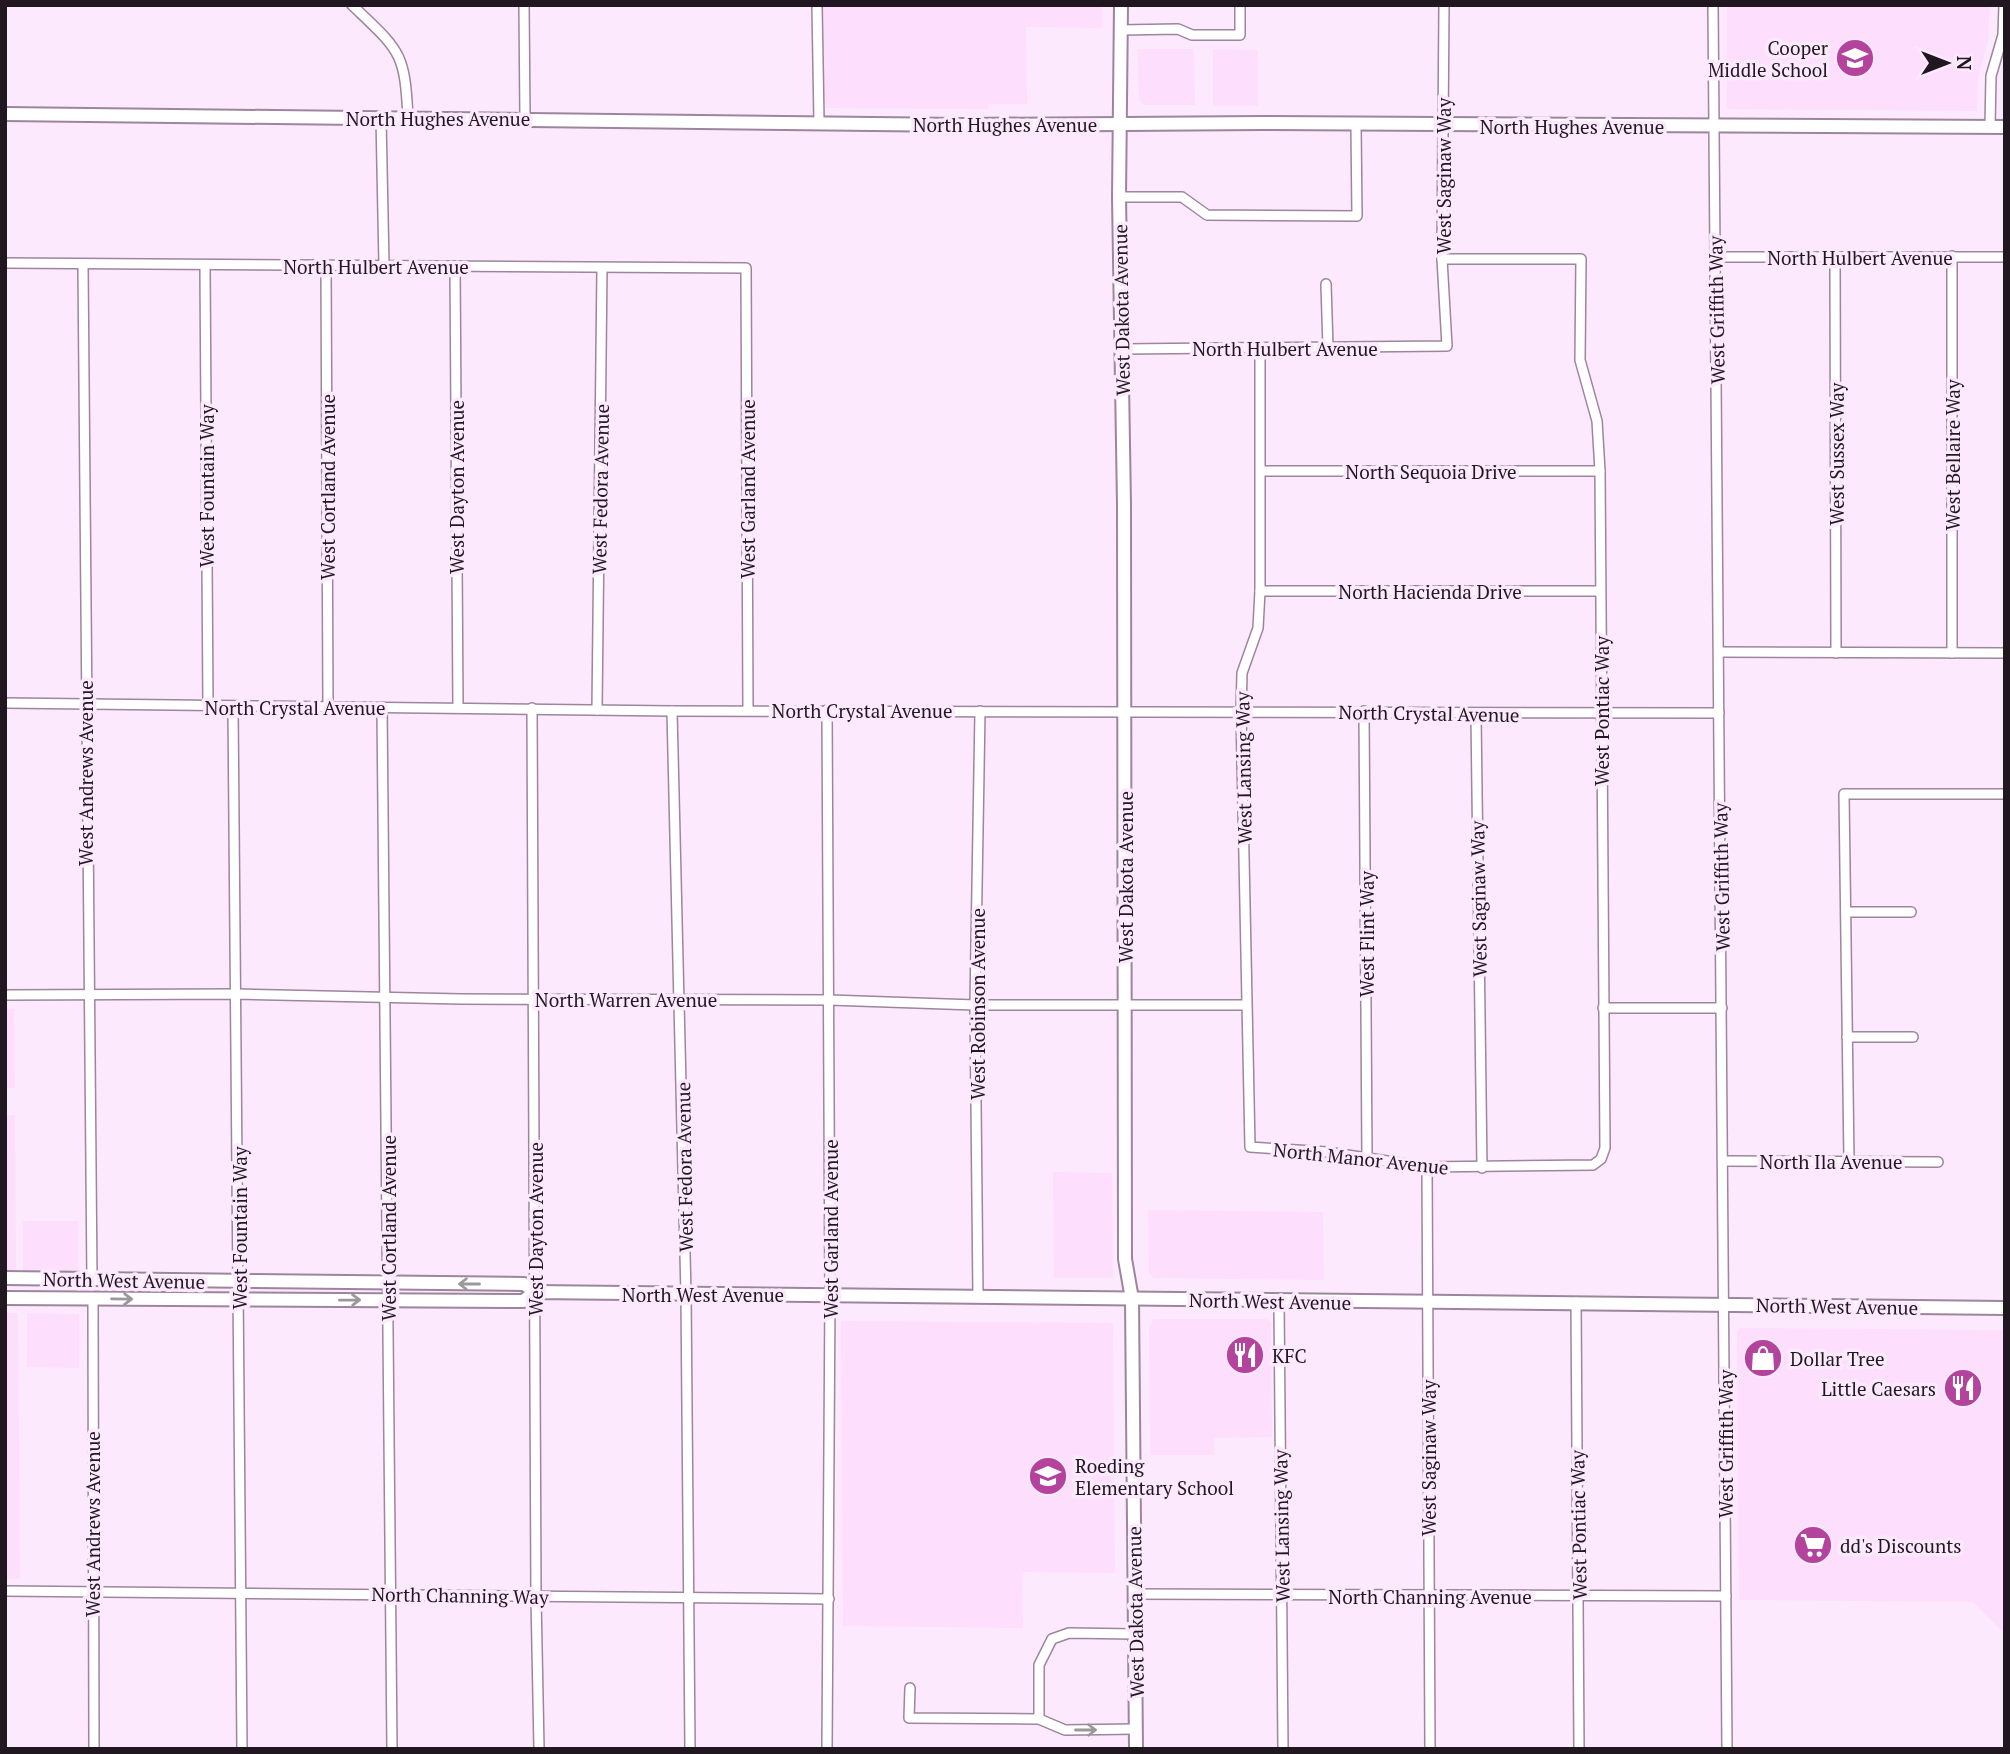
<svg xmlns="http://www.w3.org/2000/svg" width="2010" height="1754" font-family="'PT Serif',serif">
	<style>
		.built { fill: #fddefd }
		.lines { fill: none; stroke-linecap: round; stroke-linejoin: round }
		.street-casing { stroke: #9c859d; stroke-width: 12 }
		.secondary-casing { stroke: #9c859d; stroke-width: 16 }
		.street { stroke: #fff; stroke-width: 9 }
		.secondary { stroke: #fff; stroke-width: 12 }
		.oneway { stroke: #9b979b }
		.labels { text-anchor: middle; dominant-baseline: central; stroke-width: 7; stroke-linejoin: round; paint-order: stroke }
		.poi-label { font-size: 19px; fill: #201720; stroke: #fde9fd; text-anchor: start }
		.street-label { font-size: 19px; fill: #201720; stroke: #fde9fd }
	</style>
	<rect width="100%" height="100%" fill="#fde9fd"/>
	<!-- built -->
	<g class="built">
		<path d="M816 5H1102V28L1026 27 1027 104H988V109L817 108Z"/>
		<path d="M1727 5H1990L1988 41 1978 78 1977 111 1727 109Z"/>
		<path d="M1138 49H1194L1195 105H1144L1139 100Z"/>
		<path d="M1213 49 1258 50V106H1213Z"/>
		<path d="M5 1009H14L15 1088H5Z"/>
		<path d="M5 1115H15L16 1271 5 1270Z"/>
		<path d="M1053 1172 1112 1173 1113 1278H1054Z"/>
		<path d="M1148 1210 1323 1212 1324 1280 1154 1278 1149 1273Z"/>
		<rect x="23" y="1221" width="55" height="50"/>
		<path d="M5 1313H18L20 1579H5Z"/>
		<path d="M27 1313 79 1314V1368L27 1367Z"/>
		<path d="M1154 1319H1266L1271 1323 1272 1437 1214 1438V1455H1150L1149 1327Z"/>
		<path d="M841 1321 1113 1323 1115 1573 1022 1572 1023 1628 843 1626Z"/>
		<path d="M1740 1328 2005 1330V1634L1973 1602 1739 1600 1737 1332Z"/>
	</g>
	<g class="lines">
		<!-- street casing -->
		<g class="street-casing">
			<g id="street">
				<path d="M352 5C400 51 405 51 408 119"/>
				<path d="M524 5 525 118"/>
				<path d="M817 5 819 122"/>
				<path d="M1713 5 1727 1749"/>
				<path d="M1121 30 1178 29 1192 35H1240V5"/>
				<path d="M381 118 384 265"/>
				<path d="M1990 127 1991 76 2003 35 2004 5"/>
				<path d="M1119 197H1182L1207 215 1357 216 1356 126"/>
				<path d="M1835 256 1836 653"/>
				<path d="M1952 256V653"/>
				<path d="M1715 257H2005"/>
				<path d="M5 263 746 268 748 709"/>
				<path d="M83 266 92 1280"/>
				<path d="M326 266 328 707"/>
				<path d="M455 266 458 707"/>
				<path d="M205 267 208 706"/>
				<path d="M1326 284 1328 348"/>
				<path d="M1123 349 1447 346 1442 259 1444 5"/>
				<path d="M1260 349V591L1258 628 1242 673 1241 712 1250 1147 1327 1152 1427 1167 1593 1165 1601 1159 1605 1148 1600 471 1597 421 1580 360 1581 259H1442"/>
				<path d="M1261 471H1600"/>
				<path d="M1260 591H1600"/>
				<path d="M1720 652 2005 653"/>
				<path d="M5 703 672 711 1719 713"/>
				<path d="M233 707 242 1749"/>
				<path d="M382 707 392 1749"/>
				<path d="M532 708 536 1597 539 1749"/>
				<path d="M597 710 602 268"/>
				<path d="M672 711 686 1295 690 1749"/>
				<path d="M1364 711 1367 1158"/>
				<path d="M1476 715 1482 1168"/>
				<path d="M1847 912H1911"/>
				<path d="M5 995 237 994 461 999 829 1000 975 1005H1246"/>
				<path d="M1603 1008H1722"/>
				<path d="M1847 1037H1913"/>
				<path d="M1723 1161 1938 1162"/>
				<path d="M1849 1161 1844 794H2005"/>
				<path d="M1427 1167 1430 1749"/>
				<path d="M978 1297 975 1005 980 711"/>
				<path d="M93 1298 94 1749"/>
				<path d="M1576 1302 1579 1749"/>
				<path d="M1279 1303 1283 1749"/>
				<path d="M5 1591 829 1599"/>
				<path d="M1134 1594 1726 1596"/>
				<path d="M910 1688 909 1718 1039 1719 1065 1730 1136 1729"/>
				<path d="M1039 1719V1665L1052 1639 1069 1633 1135 1634"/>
				<path d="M827 1749 830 1295 827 710"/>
			</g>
		</g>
		<!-- secondary casing -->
		<g class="secondary-casing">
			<g id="secondary">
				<path d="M1121 5 1119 197 1124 505 1125 1259 1132 1299 1136 1749"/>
				<path d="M5 114 961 125 1263 123 2005 127"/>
				<path d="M5 1278 524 1284 535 1292"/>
				<path d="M5 1298 523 1301 535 1292 2005 1308"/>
			</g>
		</g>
		<!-- street -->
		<use href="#street" class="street"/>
		<!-- secondary -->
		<use href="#secondary" class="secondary"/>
	</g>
	<!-- one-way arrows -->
	<defs><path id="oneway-shaft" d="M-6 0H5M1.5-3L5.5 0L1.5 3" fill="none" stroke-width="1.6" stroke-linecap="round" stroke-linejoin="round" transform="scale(1.75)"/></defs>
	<g class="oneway">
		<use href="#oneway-shaft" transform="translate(469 1284) rotate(180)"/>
		<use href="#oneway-shaft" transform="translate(122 1299) rotate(1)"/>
		<use href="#oneway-shaft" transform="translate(350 1300) rotate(-1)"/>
		<use href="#oneway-shaft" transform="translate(1086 1730)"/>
	</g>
	<!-- icons -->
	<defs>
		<g id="school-disc" transform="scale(2.0125)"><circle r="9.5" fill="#b4439e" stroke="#fde9fd"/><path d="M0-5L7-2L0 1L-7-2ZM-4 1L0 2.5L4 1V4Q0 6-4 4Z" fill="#fff"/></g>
		<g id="restaurant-disc" transform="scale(2.0125)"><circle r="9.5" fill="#b4439e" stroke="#fde9fd"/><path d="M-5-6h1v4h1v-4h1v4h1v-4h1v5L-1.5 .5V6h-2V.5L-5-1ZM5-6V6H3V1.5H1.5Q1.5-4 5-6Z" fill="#fff"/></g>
		<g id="shop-disc" transform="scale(2.0125)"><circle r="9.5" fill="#b4439e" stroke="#fde9fd"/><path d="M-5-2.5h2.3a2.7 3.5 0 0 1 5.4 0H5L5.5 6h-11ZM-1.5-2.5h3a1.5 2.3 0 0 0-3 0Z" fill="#fff"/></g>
		<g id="supermarket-disc" transform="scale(2.0125)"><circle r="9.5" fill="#b4439e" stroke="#fde9fd"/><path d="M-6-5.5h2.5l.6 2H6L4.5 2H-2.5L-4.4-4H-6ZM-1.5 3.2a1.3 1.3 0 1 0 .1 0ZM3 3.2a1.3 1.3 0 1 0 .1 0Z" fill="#fff"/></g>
	</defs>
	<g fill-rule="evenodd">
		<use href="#school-disc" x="1855" y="58"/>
		<use href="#restaurant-disc" x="1245" y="1355"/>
		<use href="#shop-disc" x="1763" y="1358"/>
		<use href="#restaurant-disc" x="1963" y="1388"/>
		<use href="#school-disc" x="1048" y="1476"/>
		<use href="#supermarket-disc" x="1813" y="1545"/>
	</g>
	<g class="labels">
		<!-- poi labels -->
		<g class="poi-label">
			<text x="1828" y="47" text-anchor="end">Cooper<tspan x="1828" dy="22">Middle School</tspan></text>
			<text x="1272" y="1355">KFC</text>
			<text x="1790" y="1358">Dollar Tree</text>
			<text x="1936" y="1388" text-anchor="end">Little Caesars</text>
			<text x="1075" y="1465">Roeding<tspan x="1075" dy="22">Elementary School</tspan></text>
			<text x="1840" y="1545">dd's Discounts</text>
		</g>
		<!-- street labels -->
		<g class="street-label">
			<text x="438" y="118">North Hughes Avenue</text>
			<text x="1005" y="124">North Hughes Avenue</text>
			<text x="1572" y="126">North Hughes Avenue</text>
			<text transform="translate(1443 176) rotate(-90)">West Saginaw Way</text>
			<text x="1860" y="257">North Hulbert Avenue</text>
			<text x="376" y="266">North Hulbert Avenue</text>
			<text transform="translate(1121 310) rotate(-91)">West Dakota Avenue</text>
			<text transform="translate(1716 310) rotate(-91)">West Griffith Way</text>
			<text x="1285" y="348">North Hulbert Avenue</text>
			<text transform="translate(1836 454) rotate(-90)">West Sussex Way</text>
			<text transform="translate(1952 455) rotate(-90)">West Bellaire Way</text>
			<text x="1431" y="471">North Sequoia Drive</text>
			<text transform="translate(206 486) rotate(-90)">West Fountain Way</text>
			<text transform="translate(327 487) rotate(-90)">West Cortland Avenue</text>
			<text transform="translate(456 487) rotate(-90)">West Dayton Avenue</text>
			<text transform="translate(600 489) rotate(-89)">West Fedora Avenue</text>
			<text transform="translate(747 489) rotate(-90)">West Garland Avenue</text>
			<text x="1430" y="591">North Hacienda Drive</text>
			<text x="295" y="707">North Crystal Avenue</text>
			<text x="862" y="710">North Crystal Avenue</text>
			<text transform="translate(1601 711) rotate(-90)">West Pontiac Way</text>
			<text transform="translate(1429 713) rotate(1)">North Crystal Avenue</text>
			<text transform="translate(1243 768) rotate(-91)">West Lansing Way</text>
			<text transform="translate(85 773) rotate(-90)">West Andrews Avenue</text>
			<text transform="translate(1125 877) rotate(-90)">West Dakota Avenue</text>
			<text transform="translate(1721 877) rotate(-91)">West Griffith Way</text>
			<text transform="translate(1478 899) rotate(-91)">West Saginaw Way</text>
			<text transform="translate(1366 934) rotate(-90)">West Flint Way</text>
			<text x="626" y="999">North Warren Avenue</text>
			<text transform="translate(977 1004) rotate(-90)">West Robinson Avenue</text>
			<text transform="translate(1361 1158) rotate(6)">North Manor Avenue</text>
			<text x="1831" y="1161">North Ila Avenue</text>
			<text transform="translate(684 1167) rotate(-91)">West Fedora Avenue</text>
			<text transform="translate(239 1228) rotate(-90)">West Fountain Way</text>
			<text transform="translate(388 1228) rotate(-90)">West Cortland Avenue</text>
			<text transform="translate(535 1229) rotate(-90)">West Dayton Avenue</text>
			<text transform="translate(830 1229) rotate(-90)">West Garland Avenue</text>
			<text transform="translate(124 1280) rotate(1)">North West Avenue</text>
			<text x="703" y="1294">North West Avenue</text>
			<text transform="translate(1270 1301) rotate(1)">North West Avenue</text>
			<text transform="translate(1837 1306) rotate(1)">North West Avenue</text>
			<text transform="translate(1725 1444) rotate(-90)">West Griffith Way</text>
			<text transform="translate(1428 1458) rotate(-90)">West Saginaw Way</text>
			<text transform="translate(92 1524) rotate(-90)">West Andrews Avenue</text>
			<text transform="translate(1578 1525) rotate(-91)">West Pontiac Way</text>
			<text transform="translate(1281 1526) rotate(-91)">West Lansing Way</text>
			<text transform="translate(460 1595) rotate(1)">North Channing Way</text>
			<text x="1430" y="1596">North Channing Avenue</text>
			<text transform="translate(1135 1612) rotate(-91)">West Dakota Avenue</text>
		</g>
	</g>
	<!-- border -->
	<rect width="2010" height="1754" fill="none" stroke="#201720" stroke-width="14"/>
	<!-- north arrow -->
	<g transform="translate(1947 63) rotate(90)" stroke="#fde9fd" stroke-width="5" paint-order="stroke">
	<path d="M0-5L12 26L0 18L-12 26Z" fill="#201720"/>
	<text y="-10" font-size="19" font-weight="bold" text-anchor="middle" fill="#201720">N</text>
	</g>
</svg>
